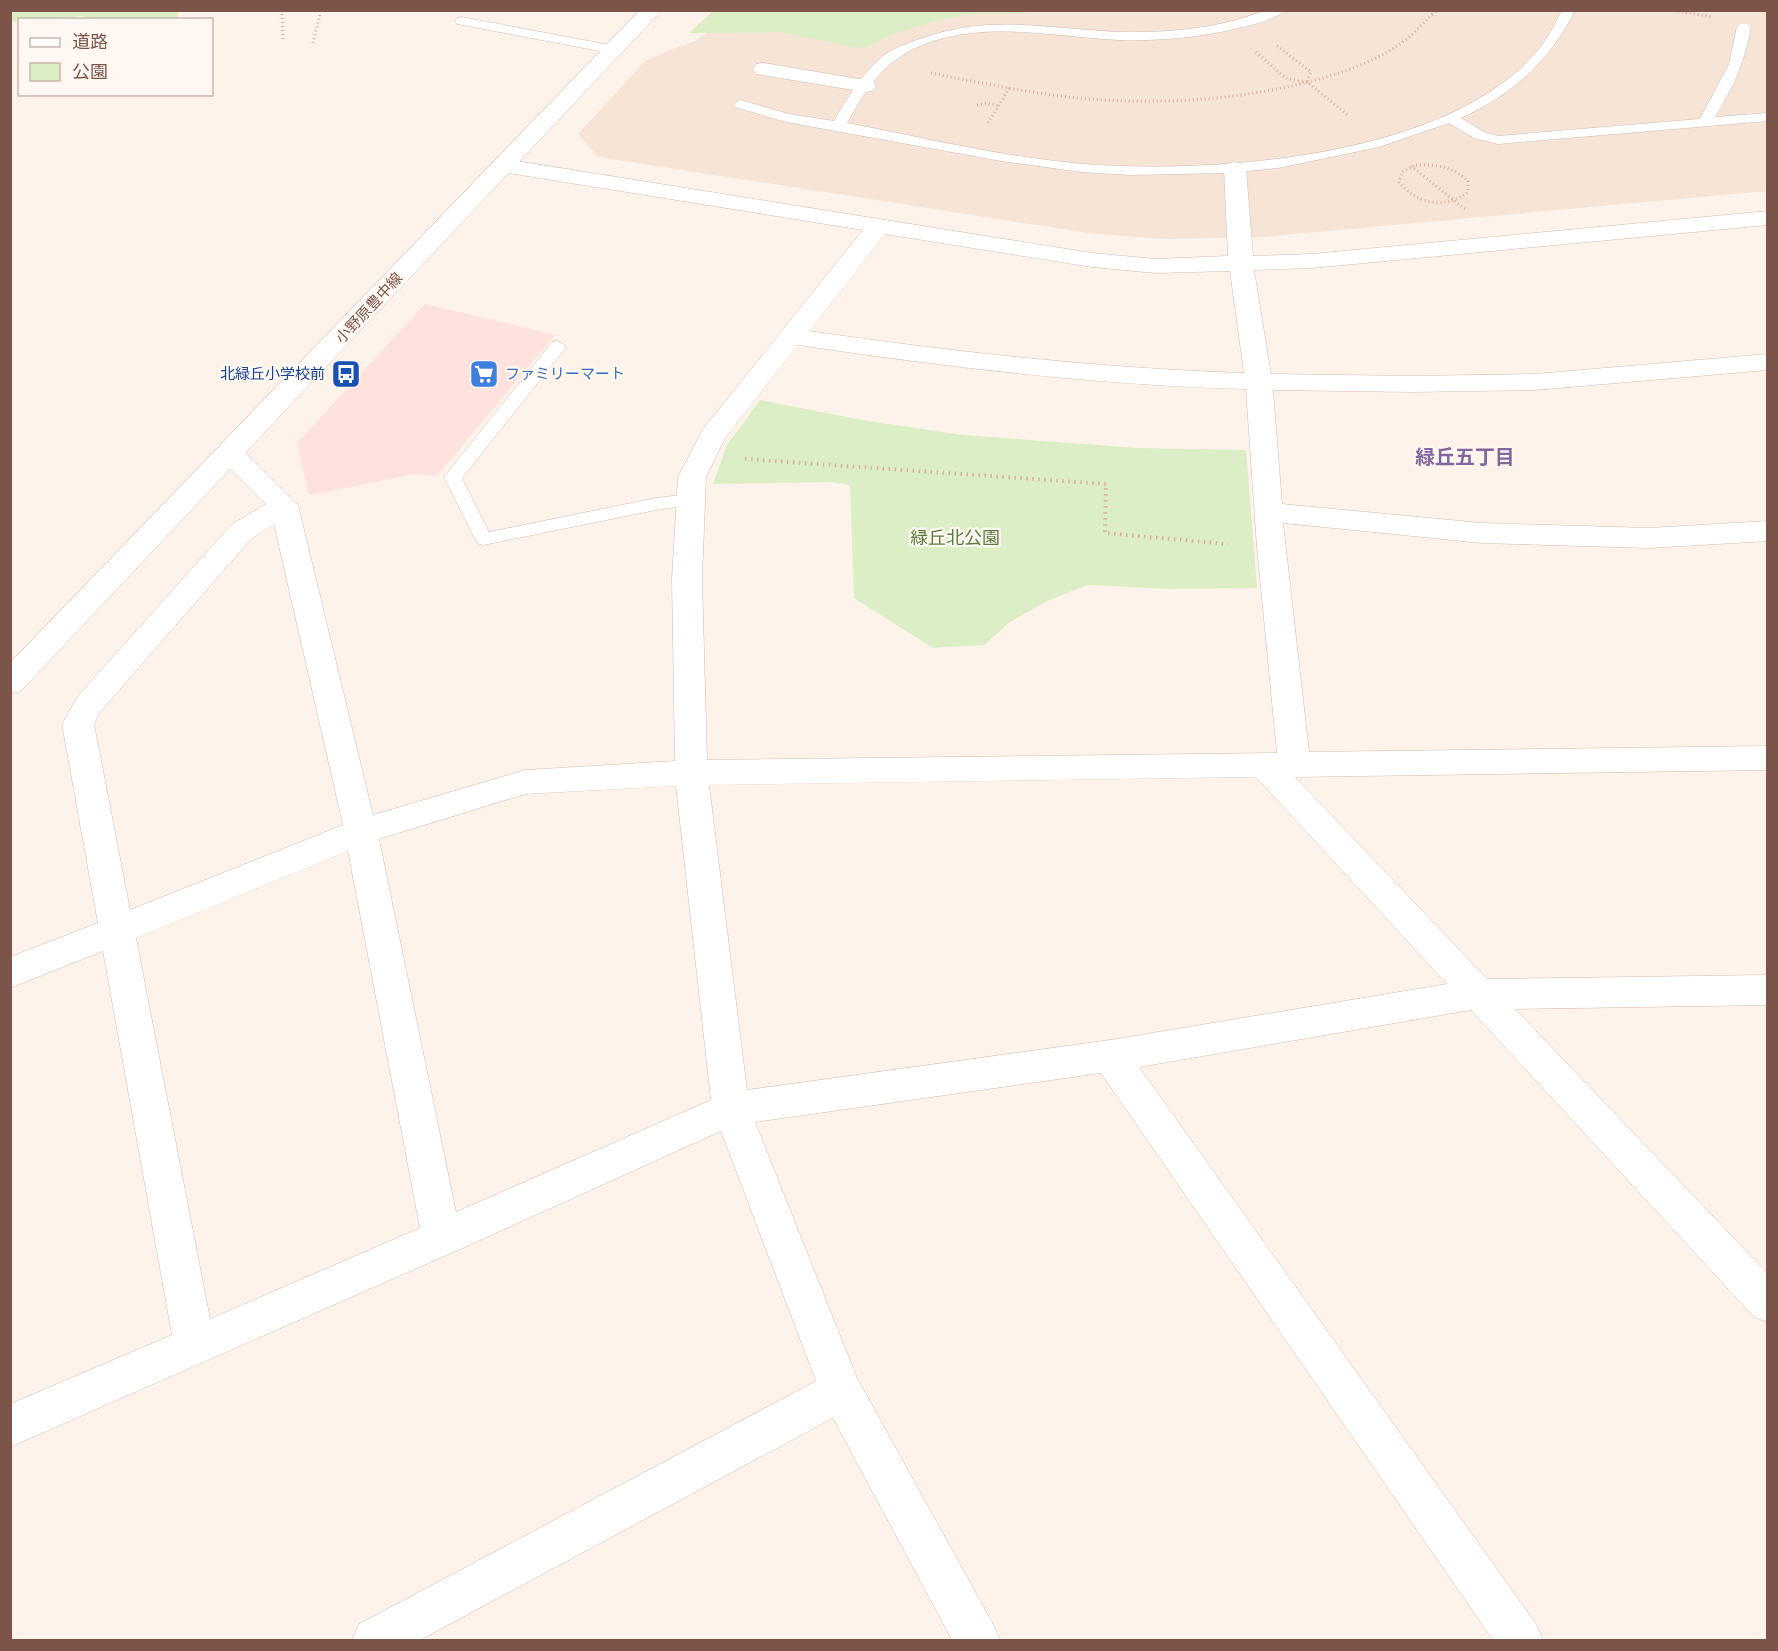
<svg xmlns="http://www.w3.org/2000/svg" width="1778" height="1651" font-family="'Roboto Condensed','Noto Sans JP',sans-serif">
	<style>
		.residential { fill: #f6e4d7 }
		.commercial { fill: #ffe2dd }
		.green { fill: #dceec6 }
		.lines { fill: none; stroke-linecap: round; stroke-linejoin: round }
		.lane-casing { stroke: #d4bbb0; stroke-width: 1 }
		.street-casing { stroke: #d4bbb0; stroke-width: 1 }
		.secondary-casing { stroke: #dabcb0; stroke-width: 1 }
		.path-far1 { stroke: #dcafa1; stroke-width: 3; stroke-dasharray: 1 3; stroke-linecap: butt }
		.path { stroke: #dcafa1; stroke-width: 4; stroke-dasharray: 1.5 4.5; stroke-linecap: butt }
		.lane { fill: #fff; fill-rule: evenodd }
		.street { fill: #fff; fill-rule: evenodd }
		.secondary { fill: #fff; fill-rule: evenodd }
		.labels { text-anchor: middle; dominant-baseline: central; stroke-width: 4.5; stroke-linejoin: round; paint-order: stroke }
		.far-street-label { font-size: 15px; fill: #7c544a; stroke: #fff8f2 }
		.far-transit-label { font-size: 15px; fill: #164399; stroke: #fff8f2; text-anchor: end }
		.far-shop-label { font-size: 15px; fill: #366cbe; stroke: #fff8f2; text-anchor: start }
		.park-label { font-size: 18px; fill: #5a7c3e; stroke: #fff8f2 }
		.neighbourhood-label { font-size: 20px; font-weight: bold; fill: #83669e; stroke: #fff8f2 }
	</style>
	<rect width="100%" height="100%" fill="#fef3ea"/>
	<!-- residential -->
	<path class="residential" d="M739 11H1767V191L1261 237 1163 239 1096 234 598 157 578 134 646 60 695 41Z"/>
	<!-- commercial -->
	<path class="commercial" d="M425 304 555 335 437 476 415 474 309 495 297 443Z"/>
	<!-- green -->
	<g class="green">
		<path d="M11 10 178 11V19L91 20 83 16 11 22Z"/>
		<path d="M714 10H1027V11L1026 13 971 14 938 20 888 36 864 49 779 32 689 33Z"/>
		<path d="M760 400 868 421 963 435 1138 448 1246 450 1257 588 1169 589 1087 585 1045 602 1010 622 984 645 933 648 854 598 850 485 830 482 713 484 727 445Z"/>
	</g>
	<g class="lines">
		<!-- lane casing -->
		<g class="lane-casing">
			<g id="lane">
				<path d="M1266 10H1285C1272 22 1246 26 1230 30 1194 38 1157 41 1120 40 1047 37 958 13 893 62 873 77 859 102 847 123 925 138 1003 157 1083 164 1214 174 1449 158 1539 49 1549 37 1555 24 1562 10H1575C1550 61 1512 95 1461 118L1484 132 1498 136 1700 119 1729 64 1737 26 1744 22 1751 26C1746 60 1733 88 1715 117L1768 113V121L1498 144 1474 138 1449 123 1379 147 1278 168 1229 173 1130 175 1081 172 1001 161 786 122 735 107 733 104 740 100 789 114 834 121C847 99 862 73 883 56 897 46 913 41 929 36 996 14 1055 30 1123 32 1171 33 1221 28 1266 10Z"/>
				<path d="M462 17 615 46 622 50 615 54 457 24 455 21 457 18Z"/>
				<path d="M558 341 566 346 564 350 462 478 489 532 656 498 691 494 697 496 700 500 697 504 656 510 483 545 477 543 444 477 552 342Z"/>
			</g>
		</g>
		<!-- street casing -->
		<g class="street-casing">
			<g id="street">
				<path d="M764 63 865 80 873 81 876 86 873 91 865 92 756 74 753 69 756 64Z"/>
				<path d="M504 159 1092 253 1156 259 1228 256 1224 169 1227 164 1235 162 1243 164 1246 169 1253 256 1312 254 1768 211V225L1312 268 1254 270 1271 374 1413 376 1535 374 1768 354V370L1535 390 1413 392 1273 390 1282 504 1482 523 1649 528 1768 521V541L1649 548 1482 543 1283 523 1309 752 1768 746V770L1295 777 1487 979 1768 975V1005L1515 1009 1768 1274V1322L1754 1317 1471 1010 1139 1067 1536 1624 1543 1640H1493L1101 1073 755 1122 857 1378 993 1624 1000 1640H952L833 1418 420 1640H352L359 1624 816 1381 721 1131 456 1251 10 1447V1404L172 1335 103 951 10 988V957L98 923 62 724 78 696 231 525 266 504 221 460 217 454 221 448 231 445 241 448 298 505 373 815 525 770 675 761 672 579 678 477 703 429 863 230 496 171 493 166 496 161ZM885 234 1092 267 1156 273 1230 271 1244 373C1099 368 953 352 809 331ZM798 345C947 367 1096 385 1246 389L1257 547 1277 753 707 760 702 579 706 477 725 438ZM274 524 343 825 130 910 94 724 100 712 251 539ZM1256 777 1447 984 1110 1040 747 1090 709 785ZM676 786 711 1100 456 1212 379 839 525 794ZM348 851 420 1228 210 1319 136 938Z"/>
			</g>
		</g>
		<!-- secondary casing -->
		<g class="secondary-casing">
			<path id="secondary" d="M640 10H662L21 691 10 694V663Z"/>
		</g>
		<!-- path-far1 -->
		<g class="path-far1">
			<path d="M282 10 283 40"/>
			<path d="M1670 10 1713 17"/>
			<path d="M313 43 321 10"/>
			<path d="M1277 46 1311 72 1307 82"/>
			<path d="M1256 52 1287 79 1307 82 1349 116"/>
			<path d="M931 73C971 81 1011 89 1052 95 1135 106 1223 103 1304 83 1340 74 1379 61 1408 38 1418 30 1427 19 1437 10"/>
			<path d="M977 105 987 103 999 106"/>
			<path d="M988 123 1010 87"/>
			<path d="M1416 165C1436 164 1453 167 1468 181V192C1446 210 1416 204 1399 182L1402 172Z"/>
			<path d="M1411 166 1466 210"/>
		</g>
		<!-- path -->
		<path class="path" d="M745 459 1106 484 1105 533 1228 544"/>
		<!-- lane -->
		<use href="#lane" class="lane"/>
		<!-- street -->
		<use href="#street" class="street"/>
		<!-- secondary -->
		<use href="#secondary" class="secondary"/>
	</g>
	<!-- icons -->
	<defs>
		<g id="bus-square" transform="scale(1.5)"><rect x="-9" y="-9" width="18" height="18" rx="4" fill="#1a4fb4" stroke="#fff8f2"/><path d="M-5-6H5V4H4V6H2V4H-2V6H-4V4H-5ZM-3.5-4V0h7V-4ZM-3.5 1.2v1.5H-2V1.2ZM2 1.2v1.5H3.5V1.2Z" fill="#fff"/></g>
		<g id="supermarket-square" transform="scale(1.5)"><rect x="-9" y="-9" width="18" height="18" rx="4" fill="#3f7fe0" stroke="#fff8f2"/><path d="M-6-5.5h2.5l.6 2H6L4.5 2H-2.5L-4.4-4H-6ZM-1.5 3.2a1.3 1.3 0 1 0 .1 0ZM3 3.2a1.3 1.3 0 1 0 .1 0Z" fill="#fff"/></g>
	</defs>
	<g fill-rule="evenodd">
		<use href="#bus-square" x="346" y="374"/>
		<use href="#supermarket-square" x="484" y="374"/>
	</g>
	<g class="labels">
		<!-- far-street labels -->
		<g class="far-street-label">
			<text transform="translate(369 308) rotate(-47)">小野原豊中線</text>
		</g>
		<!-- far-transit labels -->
		<g class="far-transit-label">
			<text x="325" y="374">北緑丘小学校前</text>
		</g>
		<!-- far-shop labels -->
		<g class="far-shop-label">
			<text x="505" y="374">ファミリーマート</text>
		</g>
		<!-- park labels -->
		<g class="park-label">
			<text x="955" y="537">緑丘北公園</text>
		</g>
		<!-- neighbourhood labels -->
		<g class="neighbourhood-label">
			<text x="1465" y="457">緑丘五丁目</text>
		</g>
	</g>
	<!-- border -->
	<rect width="1778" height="1651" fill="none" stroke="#7c544a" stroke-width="24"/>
	<!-- legend -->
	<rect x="18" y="18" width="195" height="78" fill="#fff8f2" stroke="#cbb6af" stroke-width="1.5"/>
	<rect x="30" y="38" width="30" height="9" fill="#ffffff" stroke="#cbb6af" stroke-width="1.5"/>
	<text x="72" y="48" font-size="18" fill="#7c544a">道路</text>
	<rect x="30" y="63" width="30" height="18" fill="#dceec6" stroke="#cbb6af" stroke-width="1.5"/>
	<text x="72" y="78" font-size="18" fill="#7c544a">公園</text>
</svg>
